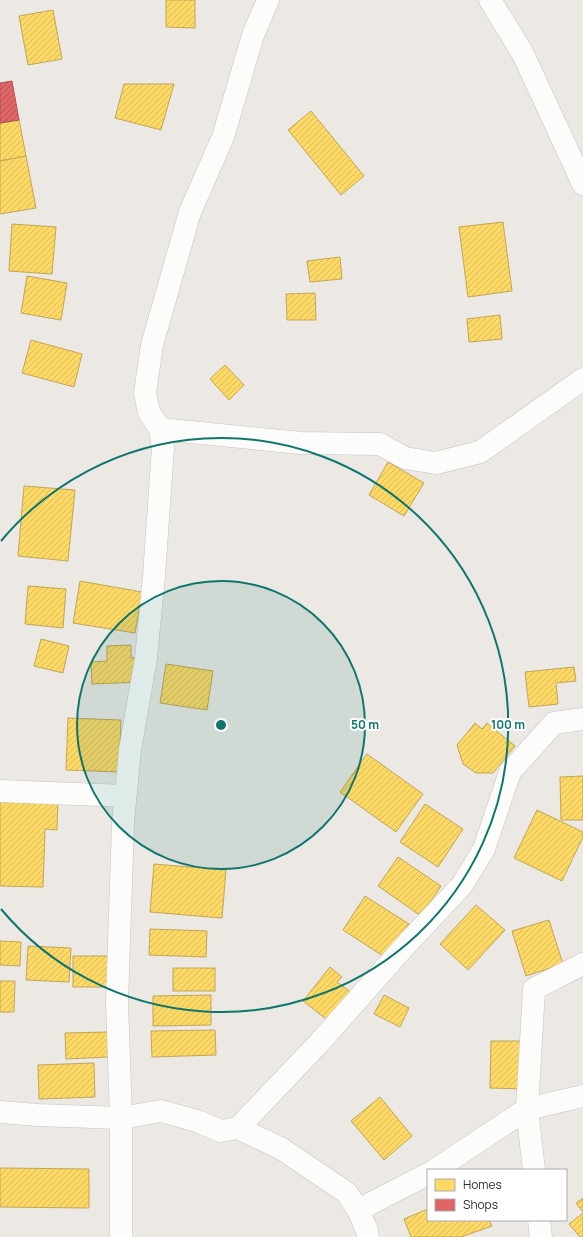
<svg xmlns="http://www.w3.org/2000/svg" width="583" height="1237" font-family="Manrope,sans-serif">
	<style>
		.homes { fill: url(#homes-hatch); stroke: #c0a655 }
		.shops { fill: url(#shops-hatch); stroke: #ab5555 }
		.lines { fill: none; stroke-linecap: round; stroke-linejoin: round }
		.minor-casing { stroke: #c5c4c5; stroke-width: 23 }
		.minor { stroke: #fcfcfb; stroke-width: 22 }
		.ring { fill: none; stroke: #0f766e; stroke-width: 2 }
		.centre { fill: #0f766e; stroke: #fff; stroke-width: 2 }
		.ring-label { font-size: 12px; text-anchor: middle; font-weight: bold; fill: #0f766e; stroke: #fff; stroke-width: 4; stroke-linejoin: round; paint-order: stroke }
	</style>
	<defs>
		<pattern id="homes-hatch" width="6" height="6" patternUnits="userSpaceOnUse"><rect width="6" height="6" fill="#ffd966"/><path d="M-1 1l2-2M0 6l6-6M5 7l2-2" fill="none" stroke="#dbbb59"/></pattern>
		<pattern id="shops-hatch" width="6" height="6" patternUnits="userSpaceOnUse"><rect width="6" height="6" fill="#e06666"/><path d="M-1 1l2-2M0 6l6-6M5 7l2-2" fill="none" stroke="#b65454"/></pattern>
	</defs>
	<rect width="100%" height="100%" fill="#ece8e4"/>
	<!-- homes -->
	<g class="homes">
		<path d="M166 0H195V28L166 27Z"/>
		<path d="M53 10 62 59 28 65 19 16Z"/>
		<path d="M124 84H174L161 130 115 118Z"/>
		<path d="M311 111 364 176 341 195 288 130Z"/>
		<path d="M19 120 26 156 0 161V123Z"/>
		<path d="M26 156 36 208 0 214V161Z"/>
		<path d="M503 222 512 291 468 297 459 227Z"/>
		<path d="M12 224 56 227 52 274 9 271Z"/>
		<path d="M340 257 342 279 310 282 307 261Z"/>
		<path d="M27 276 67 283 61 320 21 313Z"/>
		<path d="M315 293 316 320H287L286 294Z"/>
		<path d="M500 315 502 339 469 342 467 319Z"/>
		<path d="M31 340 82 354 74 387 22 373Z"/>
		<path d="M225 365 244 385 229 400 210 379Z"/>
		<path d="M388 462 424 483 404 516 369 495Z"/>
		<path d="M24 486 75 490 68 561 18 556Z"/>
		<path d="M80 581 142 592 135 633 73 623Z"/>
		<path d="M28 586 66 589 63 628 25 624Z"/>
		<path d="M41 639 69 646 63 673 34 666Z"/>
		<path d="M131 645V658L141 657 142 682 92 684 91 662 107 661V646Z"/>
		<path d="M166 664 213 671 207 710 160 703Z"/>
		<path d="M574 667 576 681 556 683 558 704 529 707 525 672Z"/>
		<path d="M68 718 121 720 119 772 66 770Z"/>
		<path d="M475 723 482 729 487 723 515 746 493 773H476L463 764 457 745Z"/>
		<path d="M367 754 423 794 396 832 340 792Z"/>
		<path d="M583 776V820H561L560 777Z"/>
		<path d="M0 796 58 798 57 830 45 829 43 887 0 886Z"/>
		<path d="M425 804 463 829 438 867 400 842Z"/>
		<path d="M537 810 583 832V837L562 881 514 858Z"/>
		<path d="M398 857 441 886 421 916 378 886Z"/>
		<path d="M154 864 226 870 222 918 150 912Z"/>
		<path d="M365 896 409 924 386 958 343 930Z"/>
		<path d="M476 905 505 930 468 970 440 944Z"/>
		<path d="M549 920 563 964 526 976 512 931Z"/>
		<path d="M150 929 207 931 206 957 149 955Z"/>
		<path d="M0 941 21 942 20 966 0 965Z"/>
		<path d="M28 946 71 948 69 982 26 980Z"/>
		<rect x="73" y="956" width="37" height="31"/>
		<path d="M330 967 342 977 337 982 353 994 330 1022 303 1001Z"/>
		<rect x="173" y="968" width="42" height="23"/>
		<path d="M0 981H15L14 1012H0Z"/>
		<path d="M211 995V1025L153 1026V996Z"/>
		<path d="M384 995 409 1008 400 1027 374 1014Z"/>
		<path d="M215 1030 216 1055 152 1057 151 1031Z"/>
		<path d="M108 1032 109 1057 66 1059 65 1033Z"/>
		<path d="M491 1041H524L523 1089 490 1088Z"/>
		<path d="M94 1063 95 1097 39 1099 38 1065Z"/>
		<path d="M380 1097 412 1136 384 1160 351 1121Z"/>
		<path d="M0 1168 89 1169V1208L0 1207Z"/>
		<path d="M583 1198V1212L576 1203Z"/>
		<path d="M428 1209V1220H489L492 1226 461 1237H411L404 1219Z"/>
		<path d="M583 1213V1237H580L569 1224Z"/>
	</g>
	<!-- shops -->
	<path class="shops" d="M12 81 19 120 0 123V83Z"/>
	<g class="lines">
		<!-- minor casing -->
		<g class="minor-casing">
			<g id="minor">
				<path d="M490 0 523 54 583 184"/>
				<path d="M160 429 301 443 380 444 405 458 436 463 480 452 583 379"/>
				<path d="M0 791 125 796"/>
				<path d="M0 1112 37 1115 121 1118 161 1111 197 1121 221 1131 238 1128 282 1149 347 1193 358 1210 367 1230 368 1237"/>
				<path d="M238 1128 320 1042 403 948 462 885 484 849 510 772 554 723 583 719"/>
				<path d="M435 1170 527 1109 583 1096"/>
				<path d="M534 1170 527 1109 534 989 583 964"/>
				<path d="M358 1210 428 1174"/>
				<path d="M539 1220 541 1237"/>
				<path d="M121 1237V1118L117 1002 123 823 130 750 146 658 154 576 163 448 160 429 149 412 145 393 152 345 190 212 223 137 253 35 268 0"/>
			</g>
		</g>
		<!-- minor -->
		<use href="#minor" class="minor"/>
	</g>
	<!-- distance rings -->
	<circle cx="221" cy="725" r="144" fill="#0f766e" fill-opacity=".12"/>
	<g class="ring">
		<circle cx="221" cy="725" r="144"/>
		<path d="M1 541A287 287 0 1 1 1 909"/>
	</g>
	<circle cx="221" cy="725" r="6" class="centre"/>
	<g class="ring-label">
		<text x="365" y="729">50 m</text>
		<text x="508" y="729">100 m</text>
	</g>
	<!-- legend -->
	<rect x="427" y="1169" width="140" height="52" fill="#ffffff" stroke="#ababab"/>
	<rect x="435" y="1179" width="20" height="12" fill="#ffd966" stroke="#ababab"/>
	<text x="463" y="1189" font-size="12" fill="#2e2e2e">Homes</text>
	<rect x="435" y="1199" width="20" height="12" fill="#e06666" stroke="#ababab"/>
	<text x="463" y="1209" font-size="12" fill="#2e2e2e">Shops</text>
</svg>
